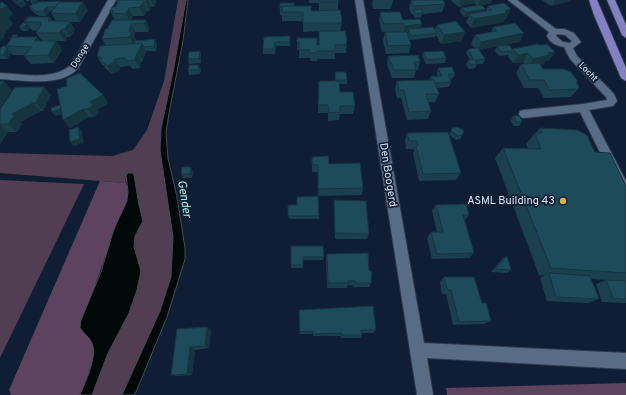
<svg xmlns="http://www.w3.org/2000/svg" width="626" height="395" font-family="Overpass,sans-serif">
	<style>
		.green { fill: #523e52 }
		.forest { fill: #5e435e }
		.water { fill: #000907; stroke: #424b4f }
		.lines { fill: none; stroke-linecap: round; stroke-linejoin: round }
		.minor-casing { stroke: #30384b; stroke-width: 2 }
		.major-casing { stroke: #30384b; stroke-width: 2 }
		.minor { fill: #596c86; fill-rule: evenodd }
		.major { fill: #8480c4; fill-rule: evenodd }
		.wall { fill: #1a404d }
		.shaded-wall { fill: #15343f }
		.building { fill: #1e4b5a; stroke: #15343f }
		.poi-dot { fill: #e4ae35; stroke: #0f1e34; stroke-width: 1.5 }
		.labels { text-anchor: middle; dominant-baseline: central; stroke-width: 3.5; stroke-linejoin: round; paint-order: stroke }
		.far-street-label { font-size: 9px; fill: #dbe6f6; stroke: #0f1e34 }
		.street-label { font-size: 11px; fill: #dbe6f6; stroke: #0f1e34 }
		.poi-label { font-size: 11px; fill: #dbe6f6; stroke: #0f1e34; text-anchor: end }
		.water-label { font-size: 12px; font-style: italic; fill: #99f0e6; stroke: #0f1e34 }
	</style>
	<rect width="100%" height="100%" fill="#0f1e34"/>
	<!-- green -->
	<g class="green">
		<path d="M178 0H186L174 67 161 129 160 150 173 237 171 277 160 311 122 395H92L108 353 129 313 140 271 134 247 135 236 143 221 137 198 125 179 126 183 0 173V153L112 156 133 150 147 130 164 81Z"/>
		<path d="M0 180 84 184 0 358Z"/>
	</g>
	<!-- forest -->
	<g class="forest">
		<path d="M100 181 126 183 128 191 127 201 105 257 80 328C84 333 90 338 92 343 98 356 85 383 80 395H11L9 390Z"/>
		<path d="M626 383V395H447L446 388Z"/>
	</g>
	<!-- water -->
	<g class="water">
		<path d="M186 0H188L183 41 169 113 166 133 168 158 177 197 185 248V259L167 317 136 392 134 395H122L160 311 171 277 173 237 160 150 161 129 174 67Z"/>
		<path d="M128 173H133L134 175 139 205 143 221 135 236 134 247 141 271 137 290 129 313 108 353 92 395H80C85 383 98 356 92 343 90 338 84 333 80 328L81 320 101 272 114 229 127 201 128 191 126 175Z"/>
	</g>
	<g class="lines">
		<!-- minor casing -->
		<g class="minor-casing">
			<g id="minor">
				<path d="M108 0H116L79 67C64 88 22 80 0 79V73C22 74 53 81 71 65Z"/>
				<path d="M355 0H363L424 343 626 353V369L427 358 433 395H417Z"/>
				<path d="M508 0H517L556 29H564L574 33 581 42 573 48 577 56 614 94 617 101 613 106 589 110 626 181V198L622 197 580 112 524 118 520 117 519 114 520 111 524 110 583 104 607 100 606 97 570 59 564 47C557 46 550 43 547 36L549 32ZM557 34 565 35 572 41 570 43 563 42 556 36Z"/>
			</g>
		</g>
		<!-- major casing -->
		<g class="major-casing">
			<g id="major">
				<path d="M589 0H597L626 68V81L621 78 594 15Z"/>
				<path d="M607 0H615L626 25V38L622 35Z"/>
			</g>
		</g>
		<!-- minor -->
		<use href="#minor" class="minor"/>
		<!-- major -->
		<use href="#major" class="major"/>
	</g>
	<!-- wall -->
	<g class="wall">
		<path d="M11 0H23L27 5 21 8 17 4H16L12 0Z"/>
		<path d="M25 0H37L39 2H83L88 10 80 22H70L75 30 70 37H67L65 41H42L36 33 37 31 32 30 30 28 27 31H23L19 27 25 23 24 21H56L51 13 52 11H50L46 16H39L32 11 29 6 33 5 29 0 28 2Z"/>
		<path d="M117 0H157L154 7H151L149 11H147L144 16H133L131 20H146L149 29 148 32H135L134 36 136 40V41L157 44 156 51H146L143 61 141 62 140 68 133 69 130 66 120 67 119 71 112 74 105 68 103 65H102L97 56 106 46 102 39 107 29 115 20 110 11 115 7 117 4 116 1Z"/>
		<path d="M309 0H338V10L342 20 341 29 340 31 347 40 346 53H335V59H317V61H310V58H299V50H297V38L317 45H319V31L303 32V21H282V15H280V10L294 6 311 11H319V3H309Z"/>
		<path d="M373 0H393L391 9H373L372 4Z"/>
		<path d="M411 0 445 4 442 12 422 14 421 17 415 18 413 14H411L409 9Z"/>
		<path d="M451 0H492L491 3 482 5 485 11H486L488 6 507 18 505 19 503 22 471 28 466 22 469 16 464 17 460 12 461 8 477 5 474 3 459 7 451 1Z"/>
		<path d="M542 0H570V1L551 6Z"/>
		<path d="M380 12 403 20 421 28 435 30 437 25 462 41 441 44 436 35 435 37 410 40 411 45 409 53 386 54 383 41 385 32H382L379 21Z"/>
		<path d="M493 27 520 42 479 50 485 59 483 64H477L475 68 469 69 466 65 468 60H470L466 53 468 49 475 48 471 44 475 35 491 33Z"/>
		<path d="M290 36V46H276L275 54H263V49L264 37Z"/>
		<path d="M19 37H37L40 41H56L62 50 54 63 31 64 24 56V55H13L11 53 7 59H0V49L6 46 11 40 10 39Z"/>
		<path d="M540 45 555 52 549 60 545 61 544 64H540L543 69 578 82 576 83 578 89 571 97 544 98 538 88H524L516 73 521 64H525L523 62 513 63 508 57 509 55 499 56 495 51 497 46 512 49Z"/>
		<path d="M200 51 201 55V63L189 64 188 59Z"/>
		<path d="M424 52 446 58 445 63 426 64 422 56Z"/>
		<path d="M388 56 420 62 418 70H416L414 78H392L387 65Z"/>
		<path d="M438 68 455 74 453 78 450 79 451 82 449 87 437 88 439 94 435 102H428L431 111 428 119 407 120 401 98H397L395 89 397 81 429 80 431 76H438L437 73Z"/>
		<path d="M201 69 200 74 189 75 188 70Z"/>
		<path d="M335 72 347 80V84H340V92L355 106 353 114H340L339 120 328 121V113H318L319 81H335Z"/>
		<path d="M44 87 51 95 43 111H41L20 122 22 124 17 132H8L0 144V109Z"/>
		<path d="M103 95 108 103 97 110 99 112 97 115 94 117H89L70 128 62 114 55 116Z"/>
		<path d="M514 115 522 122 519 126H513L511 120Z"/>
		<path d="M452 128 464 132 460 139 456 140 449 135Z"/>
		<path d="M540 128 595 152 626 186V281L591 279 599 299 588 303 547 301 540 278 545 275H539L495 158 503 148 528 149 526 144 535 133H536Z"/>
		<path d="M407 133 461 173 456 180 419 181 413 153 414 151V149H406L405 140Z"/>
		<path d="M312 157 329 164 363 188 362 195 318 196V172H312Z"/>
		<path d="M193 171 192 178H183L181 174Z"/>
		<path d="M334 200 369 234 367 239H335L334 207Z"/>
		<path d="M436 205 469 215 465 220 474 253 469 258 432 259 427 238 431 232H437L432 211Z"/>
		<path d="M288 216H319V219H289Z"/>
		<path d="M291 246 324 257 323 260H303V268H291Z"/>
		<path d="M327 254 371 283 369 287H353L354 286 348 285 347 288H327L326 259Z"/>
		<path d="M507 256 511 270 507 273 491 272 503 258Z"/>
		<path d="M444 277 491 321 484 324 453 325 446 294H442L440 282Z"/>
		<path d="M606 280 626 281V303L602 302 596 284Z"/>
		<path d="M299 310 376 330 373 333H361L362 335 360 338H340L341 336H313V334H300Z"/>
		<path d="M207 327 211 330 209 348 195 350 192 375 177 376 171 375 177 329Z"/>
	</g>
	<!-- shaded-wall -->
	<g class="shaded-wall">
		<path d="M13 0H21L24 1 27 5 21 8 18 3 16 2 17 4H16Z"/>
		<path d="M38 0 41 5 36 7 33 2Z"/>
		<path d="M147 0H148L151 7 149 11 146 2Z"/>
		<path d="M151 0H157L154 7Z"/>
		<path d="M461 0H475L474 3 459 7Z"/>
		<path d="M480 0H492L491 3 478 6Z"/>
		<path d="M555 0H570V1L551 6Z"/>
		<path d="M83 2 88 10 80 22 75 14Z"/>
		<path d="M143 2 147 11 144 16 140 7Z"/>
		<path d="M7 6 14 15 8 17 13 24 4 35 5 36 0 42V8Z"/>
		<path d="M47 7 50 11 46 16 43 11Z"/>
		<path d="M129 8 133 16 130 22 126 14Z"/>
		<path d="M486 9 484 13 469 14V16L464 17 466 12Z"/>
		<path d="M511 9 507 18 505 19 503 22 471 28 474 19Z"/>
		<path d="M50 17 56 26 48 21Z"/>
		<path d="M146 20 149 29 148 32 144 23Z"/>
		<path d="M342 20 341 29 340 31 341 23Z"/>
		<path d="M70 21 75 30 70 37 65 29Z"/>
		<path d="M27 24 30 28 27 31 24 27Z"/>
		<path d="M131 24 135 32 134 36 136 40 133 45 129 37V32Z"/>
		<path d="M422 24 420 32 408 29 407 34H403L405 26Z"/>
		<path d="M62 29 67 37 65 41 59 33Z"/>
		<path d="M465 32 462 41 441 44 444 35Z"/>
		<path d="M524 33 520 42 477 50 481 42Z"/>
		<path d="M37 37 43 45 34 41Z"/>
		<path d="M155 39 157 44 156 51 154 46Z"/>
		<path d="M56 41 62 50 54 63 48 55Z"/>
		<path d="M142 43 146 51 143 61 138 53Z"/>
		<path d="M7 48 11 53 7 59 3 55Z"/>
		<path d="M200 51 201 55V63L199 59Z"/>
		<path d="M555 52 549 60 545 61 544 64 528 67 533 59 548 53Z"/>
		<path d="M137 53 141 62 140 68 135 60Z"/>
		<path d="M528 53 523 62 513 63 518 55Z"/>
		<path d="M115 59 120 67 119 71 112 74 107 66Z"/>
		<path d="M199 65 201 69 200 74 198 70Z"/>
		<path d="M4 81 12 90 0 108V88Z"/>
		<path d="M44 87 51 95 43 111 36 103Z"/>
		<path d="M103 95 108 103 97 110 99 112 97 115 94 117 87 109 90 102Z"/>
		<path d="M33 103 41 111 20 122 22 124 17 132 8 124 12 114Z"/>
		<path d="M61 104 66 113 55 116 52 112Z"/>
		<path d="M83 109 89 117 70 128 63 120Z"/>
		<path d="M0 125 8 132 0 144Z"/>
		<path d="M78 127 82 131 84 143 74 146 70 142Z"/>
		<path d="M191 167 193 171 192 178 190 174Z"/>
		<path d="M207 327 211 330 209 348 205 346Z"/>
		<path d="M190 347 195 350 192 375 187 374Z"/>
	</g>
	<!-- building -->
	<g class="building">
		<path d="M20 0H23L24 1 18 3 16 2Z"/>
		<path d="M29 0H38L33 2Z"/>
		<path d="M117 0H147L146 2H143L140 7 129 8 126 14 112 13 113 11H110L112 7H115L119 1H116Z"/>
		<path d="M319 0H338L339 2H319Z"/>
		<path d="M411 0H443L445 4 413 6Z"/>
		<path d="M60 1 56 7H47L43 11 36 12 29 6 39 2Z"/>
		<path d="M2 2 7 6 1 9 0 8V3Z"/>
		<path d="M59 2H83L75 14 51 13Z"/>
		<path d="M280 3H294V6H282V10H280Z"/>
		<path d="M504 3 511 9 505 11 507 13 474 19 469 14 492 10 488 6Z"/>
		<path d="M481 5 486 9 466 12 461 8Z"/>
		<path d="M282 6H311V11L340 10 342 20 341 23H303V12H282Z"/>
		<path d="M421 9 423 13 416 14 414 10Z"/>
		<path d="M380 12H400L403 20 420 19 422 24 405 26 403 23 383 24Z"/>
		<path d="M27 17H32H29L26 21H24Z"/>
		<path d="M29 17H50L48 21H70L65 29H62L59 33H36L41 25 40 22H25Z"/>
		<path d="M112 20H146L144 23 131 24 129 32 132 31 129 37 102 39 105 29H107Z"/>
		<path d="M456 21 465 32 444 35 437 25Z"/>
		<path d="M23 23H26L27 24 24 27H19Z"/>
		<path d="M515 23 524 33 481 42 475 35 497 31 493 27Z"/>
		<path d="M433 27 437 33 411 36 408 29Z"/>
		<path d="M319 31H345L347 40 346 45H335V51H317V53H310V50H299V42H297V38H317V45H319Z"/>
		<path d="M385 32H407L411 45 388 46Z"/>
		<path d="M13 35H18L16 37H13L12 39H10Z"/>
		<path d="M290 36V42H275L274 49H263L264 37Z"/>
		<path d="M13 37H37L34 41H56L48 55 24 56 32 47 6 46Z"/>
		<path d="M155 39 154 46 144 47 142 43 134 44V41Z"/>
		<path d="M142 43 138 53H137L135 60 128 61 125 58 115 59V62L107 66 100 60 102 58 97 56 100 46Z"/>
		<path d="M538 44 540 45 547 44 555 52 548 53 549 55 533 59 528 53 518 55 513 49Z"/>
		<path d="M509 45 512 49V51L501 52 497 46Z"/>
		<path d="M3 46H6L7 48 3 55H0V49Z"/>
		<path d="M478 48 485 59 475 60 477 64 471 65 468 60H474L468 49Z"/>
		<path d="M200 51 199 59H188L189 52Z"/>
		<path d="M443 51 446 58 427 60 424 52Z"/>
		<path d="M418 55 420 62H414L416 70H394L388 56Z"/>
		<path d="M539 63 543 69H563L571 72 578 82H576L579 87 578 89 550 90 544 80H530L521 64Z"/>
		<path d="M189 65H199L198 70H188Z"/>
		<path d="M452 67 455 74H448L451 82 435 83 434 80H432L431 76H442L438 68Z"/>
		<path d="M335 72H346L347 80H336Z"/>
		<path d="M80 73 103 95 90 102 93 104 91 107 87 109H83L63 120 57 89 67 86 66 79Z"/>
		<path d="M434 80 439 94H426L431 111 409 112 404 90H399L397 81Z"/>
		<path d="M0 81H4L0 88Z"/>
		<path d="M319 81H339L340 92H353L355 106H340V112L329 113 328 105H318Z"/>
		<path d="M15 87H44L36 103H33L12 114 14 116 8 124H0V109Z"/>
		<path d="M60 105 61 109 52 112 51 108Z"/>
		<path d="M514 115 520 116 522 122H516Z"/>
		<path d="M78 127 80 139 70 142 69 130Z"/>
		<path d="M457 127 462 129 464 132 462 135 458 136 451 131 452 128Z"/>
		<path d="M540 128 577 130 587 135 595 152 610 153 626 186V273L551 268 503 148 541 149 535 133H542Z"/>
		<path d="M448 132 461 173 423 174 416 146H418L417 141H409L407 133Z"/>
		<path d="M328 156 329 164 360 163 363 188 318 189V165H312V157Z"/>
		<path d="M182 167H191L190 174H181Z"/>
		<path d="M318 196 319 216H288V205H297V197Z"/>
		<path d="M334 200 366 201 369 234 335 233Z"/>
		<path d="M466 204 469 215H463L474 253 437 254 431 232H443L436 205Z"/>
		<path d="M291 246H323L324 257H303V265H291Z"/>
		<path d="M368 253 369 270 372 272 371 283H355V281H348L349 283H328L327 254Z"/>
		<path d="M507 256 511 270 495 269Z"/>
		<path d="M549 273 590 276 599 299 556 297Z"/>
		<path d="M444 277H474L482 303H486L491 321 459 322 451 290H447Z"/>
		<path d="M606 280 626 281V299L613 298Z"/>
		<path d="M373 306 376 330H361L362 335H342V333L313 334V331L300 332 299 310Z"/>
		<path d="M207 327 205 346 190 347 187 374 171 375 177 329Z"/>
	</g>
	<!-- markers -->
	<circle class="poi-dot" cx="563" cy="201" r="4"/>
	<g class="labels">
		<!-- far-street labels -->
		<g class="far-street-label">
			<text transform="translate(80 56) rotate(-58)">Donge</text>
			<text transform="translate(588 72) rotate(46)">Locht</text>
		</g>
		<!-- street labels -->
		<g class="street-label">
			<text transform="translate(388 175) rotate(81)">Den Boogerd</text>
		</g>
		<!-- poi labels -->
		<g class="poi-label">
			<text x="555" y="201">ASML Building 43</text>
		</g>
		<!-- water labels -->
		<g class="water-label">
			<text transform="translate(184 199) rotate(81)">Gender</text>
		</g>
	</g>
</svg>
